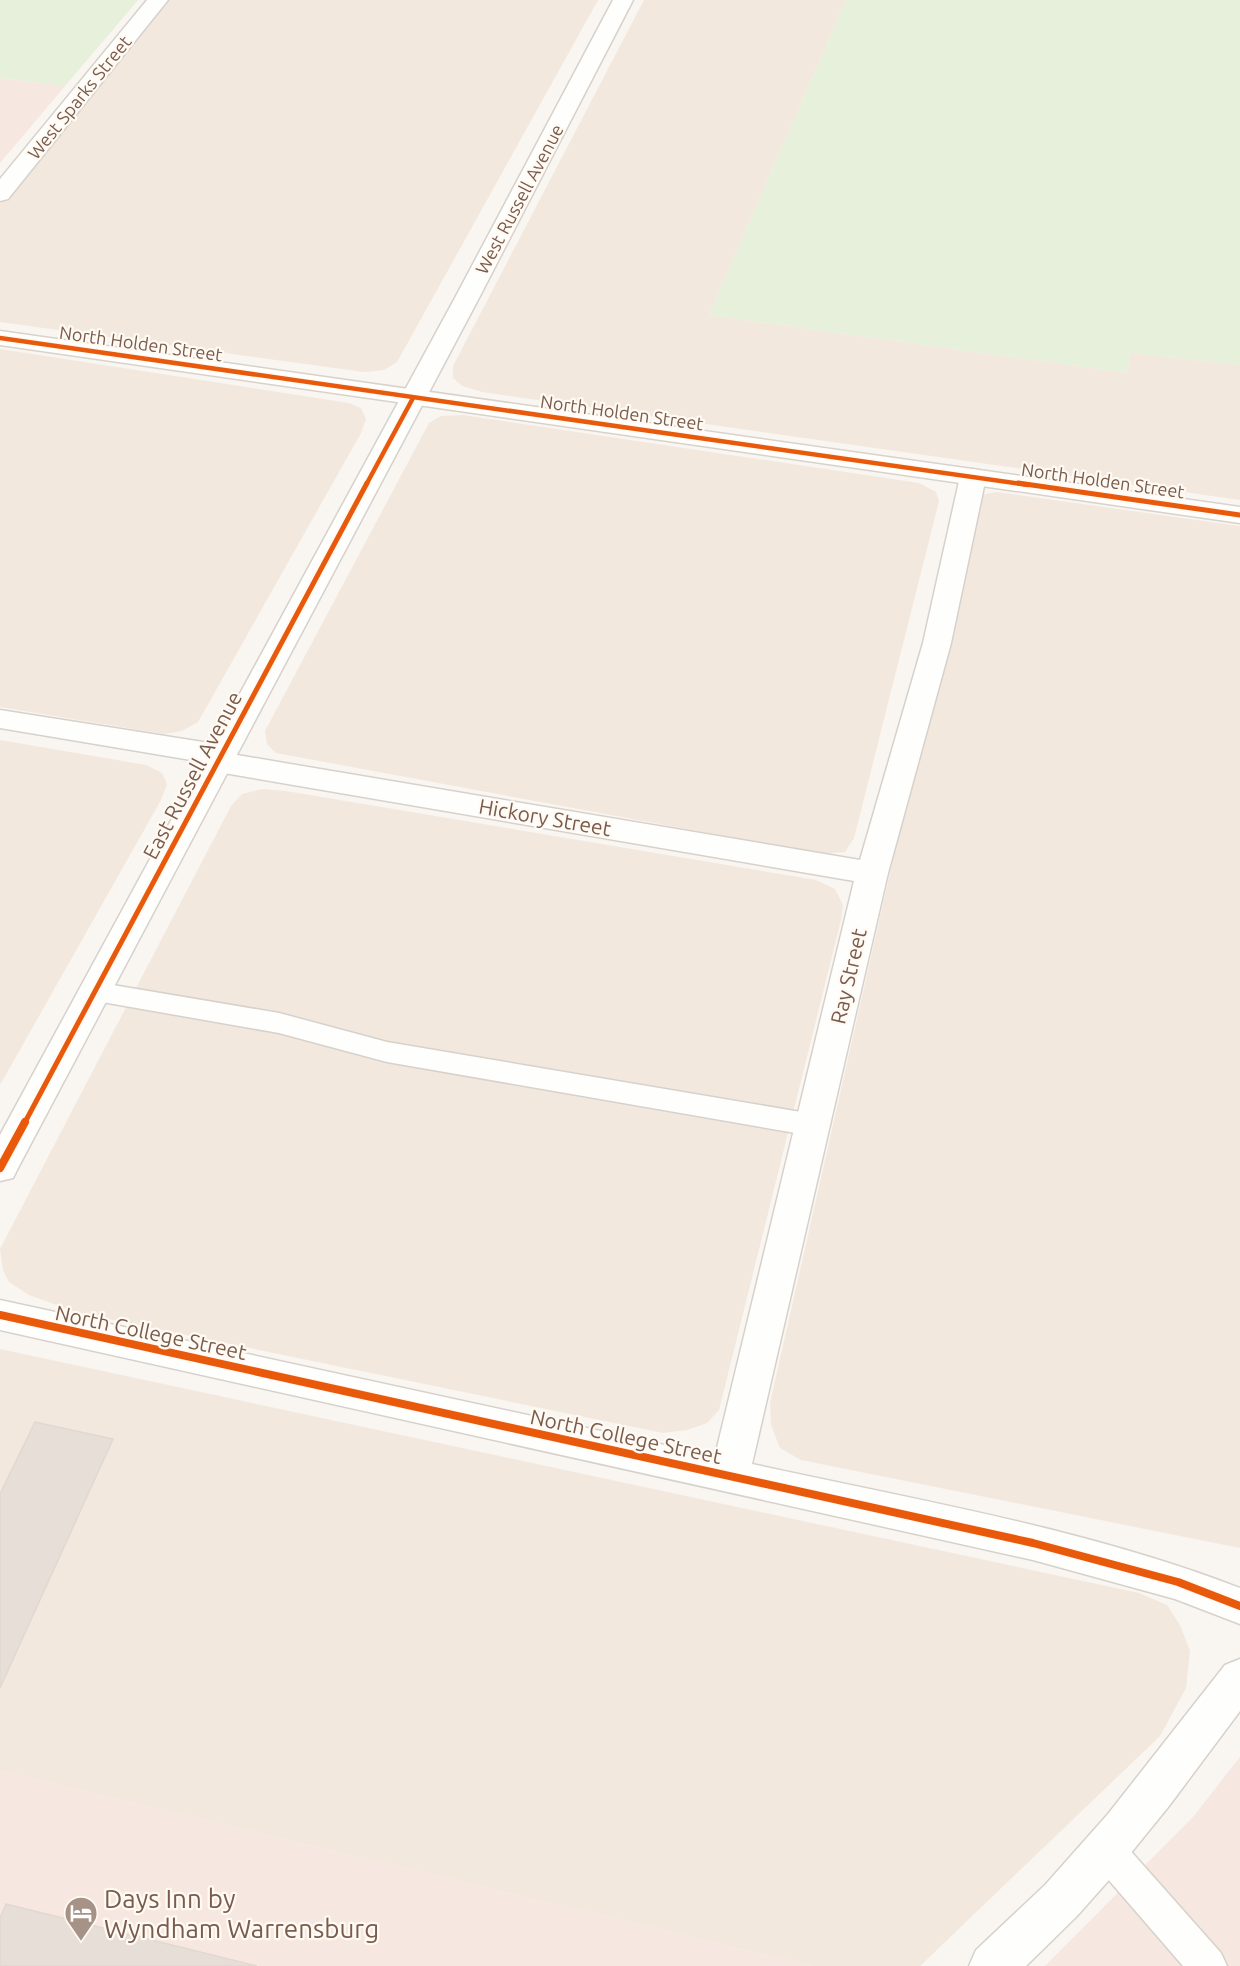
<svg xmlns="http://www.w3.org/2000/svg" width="1240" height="1966" font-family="Ubuntu,sans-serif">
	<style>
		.residential { fill: #f2e8de }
		.commercial { fill: #f6e8e1 }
		.green { fill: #e7f0db }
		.building { fill: #e6ded7; stroke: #e2d8d2; stroke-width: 1.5 }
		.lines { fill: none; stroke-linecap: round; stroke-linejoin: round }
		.service-casing { stroke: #d7d1cb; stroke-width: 3 }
		.minor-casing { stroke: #d7d1cb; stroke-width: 3 }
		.tertiary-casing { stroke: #d7d1cb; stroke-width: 3 }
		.secondary-casing { stroke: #d9d2cb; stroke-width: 3 }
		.service { fill: #fefefd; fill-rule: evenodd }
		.minor { fill: #fefefd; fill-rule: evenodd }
		.tertiary { fill: #fefefd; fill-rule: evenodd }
		.secondary { fill: #fefefd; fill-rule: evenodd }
		.cycleway-far2-casing { stroke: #fffaf3; stroke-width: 7 }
		.cycleway-far1-casing { stroke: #fffaf3; stroke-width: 9 }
		.cycleway-casing { stroke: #fffaf3; stroke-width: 11 }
		.cycleway-far2 { stroke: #e8590c; stroke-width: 4.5 }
		.cycleway-far1 { stroke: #e8590c; stroke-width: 5 }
		.cycleway { stroke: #e8590c; stroke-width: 8 }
		.labels { text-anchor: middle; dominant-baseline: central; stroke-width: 4.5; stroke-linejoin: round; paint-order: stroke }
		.far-street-label { font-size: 18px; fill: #7a5c4d; stroke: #fffaf3 }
		.street-label { font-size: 21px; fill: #7a5c4d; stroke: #fffaf3 }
		.near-poi-label { font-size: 26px; fill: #7a5c4d; stroke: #fffaf3; text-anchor: start }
	</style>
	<rect width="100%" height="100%" fill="#f9f5f0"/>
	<!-- residential -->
	<g class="residential">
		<path d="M166 0H598L397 362 384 370 364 372 0 322V200Z"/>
		<path d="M644 0H846L709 315 1127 373 1130 353 1240 365V500L482 392 462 386 453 378V366Z"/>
		<path d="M0 349 349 403 361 408 366 419 361 433 198 722 182 731 164 734 0 707Z"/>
		<path d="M463 415 919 483 936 492 939 501 854 838 845 852 822 854 276 753 267 744 265 731 429 423 441 416Z"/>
		<path d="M996 492 1240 526V1548L801 1460 780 1448 771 1425 770 1403 974 502 981 495Z"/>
		<path d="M0 740 146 765 162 773 167 784 161 800 0 1085Z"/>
		<path d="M262 789 286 791 816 880 835 889 843 905 841 920 719 1410 707 1423 687 1430 663 1433 79 1313 29 1295 9 1282 3 1270 0 1249 231 806 242 794Z"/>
		<path d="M0 1349 1139 1593 1167 1605 1180 1625 1190 1651 1186 1688 1160 1736 920 1966H812L0 1771Z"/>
	</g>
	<!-- commercial -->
	<g class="commercial">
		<path d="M0 78 65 86 0 163Z"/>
		<path d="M1240 1757V1966H1045L1193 1817Z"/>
		<path d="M0 1771 812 1966H0Z"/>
	</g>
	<!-- green -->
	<g class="green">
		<path d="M0 0H138L65 86 0 78Z"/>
		<path d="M846 0H1240V365L1130 353 1127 373 709 315Z"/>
	</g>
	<!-- building -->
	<g class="building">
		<path d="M35 1422 113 1439 0 1688V1494Z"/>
		<path d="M6 1904 257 1966H0V1918Z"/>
	</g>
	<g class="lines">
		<!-- service casing -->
		<g class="service-casing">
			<g id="service">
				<path d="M95 982 279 1013 387 1042 813 1114 823 1117 827 1125 823 1133 813 1136 387 1062 279 1033 85 999 81 992 85 985Z"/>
				<path d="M1107 1834 1120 1839 1221 1953 1227 1966H1183L1094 1863 1089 1851 1094 1839Z"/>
			</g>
		</g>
		<!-- minor casing -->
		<g class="minor-casing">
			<g id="minor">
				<path d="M147 0H168L8 199 0 201V179Z"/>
				<path d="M973 469 982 471 986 477 951 643 888 873 752 1464C916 1500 1084 1528 1240 1588V1624L1175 1599 1033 1560 0 1330V1300L715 1456 854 881 218 772 207 769 203 762 0 728V710L222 745 233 748 237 755 860 860 923 643 960 477 964 471Z"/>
				<path d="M1240 1659V1711L1169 1806 1109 1880 1077 1916 1026 1966H969L976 1950 1045 1885 1108 1814 1225 1665Z"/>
			</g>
		</g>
		<!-- tertiary casing -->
		<g class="tertiary-casing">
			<path id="tertiary" d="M613 0H633L480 296 18 1168 13 1178 0 1181V1135L456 296Z"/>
		</g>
		<!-- secondary casing -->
		<g class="secondary-casing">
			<path id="secondary" d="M0 331 1240 507V523L0 345Z"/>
		</g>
		<!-- service -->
		<use href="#service" class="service"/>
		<!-- minor -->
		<use href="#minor" class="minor"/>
		<!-- tertiary -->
		<use href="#tertiary" class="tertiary"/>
		<!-- secondary -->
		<use href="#secondary" class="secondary"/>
		<!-- cycleway-far2 casing -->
		<g class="cycleway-far2-casing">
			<g id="cycleway-far2">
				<path d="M0 338 1028 485"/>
				<path d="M366 485 413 398"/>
			</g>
		</g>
		<!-- cycleway-far1 casing -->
		<g class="cycleway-far1-casing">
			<g id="cycleway-far1">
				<path d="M1018 483 1240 515"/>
				<path d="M24 1124 367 483"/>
			</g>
		</g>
		<!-- cycleway casing -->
		<g class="cycleway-casing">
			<g id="cycleway">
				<path d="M0 1168 25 1122"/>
				<path d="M0 1315 1033 1543 1178 1582 1240 1606"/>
			</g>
		</g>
		<!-- cycleway-far2 -->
		<use href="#cycleway-far2" class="cycleway-far2"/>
		<!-- cycleway-far1 -->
		<use href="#cycleway-far1" class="cycleway-far1"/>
		<!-- cycleway -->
		<use href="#cycleway" class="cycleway"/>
	</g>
	<!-- icons -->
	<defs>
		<g id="hotel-pin" transform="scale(1.725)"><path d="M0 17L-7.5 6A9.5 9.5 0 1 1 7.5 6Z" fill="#a69286" stroke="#fffaf3"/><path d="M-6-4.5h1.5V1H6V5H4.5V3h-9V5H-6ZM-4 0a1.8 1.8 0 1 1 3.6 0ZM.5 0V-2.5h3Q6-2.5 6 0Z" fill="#fff"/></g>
	</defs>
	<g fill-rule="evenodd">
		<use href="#hotel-pin" x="81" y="1913"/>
	</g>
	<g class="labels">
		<!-- far-street labels -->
		<g class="far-street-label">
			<text transform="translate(79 97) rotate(-51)">West Sparks Street</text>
			<text transform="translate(519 199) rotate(-62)">West Russell Avenue</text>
			<text transform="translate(141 343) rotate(8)">North Holden Street</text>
			<text transform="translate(622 412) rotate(8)">North Holden Street</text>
			<text transform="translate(1103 480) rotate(8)">North Holden Street</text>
		</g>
		<!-- street labels -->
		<g class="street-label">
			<text transform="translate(192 775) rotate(-62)">East Russell Avenue</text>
			<text transform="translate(545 817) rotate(10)">Hickory Street</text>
			<text transform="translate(848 976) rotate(-77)">Ray Street</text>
			<text transform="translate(151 1332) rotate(12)">North College Street</text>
			<text transform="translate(626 1436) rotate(12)">North College Street</text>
		</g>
		<!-- near-poi labels -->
		<g class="near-poi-label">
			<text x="104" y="1898">Days Inn by<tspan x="104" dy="30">Wyndham Warrensburg</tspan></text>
		</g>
	</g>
</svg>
